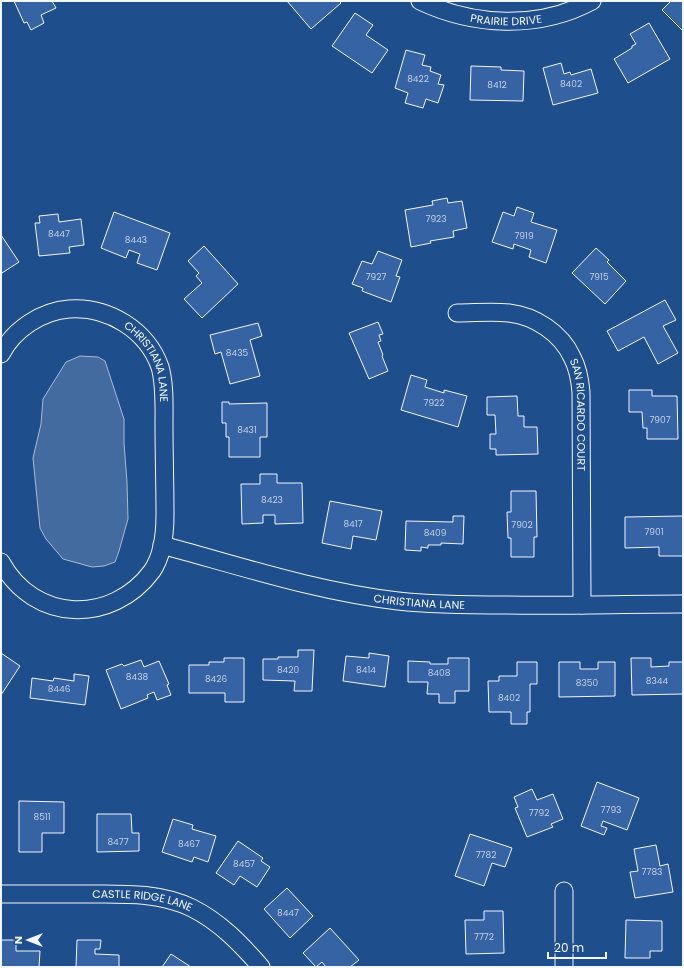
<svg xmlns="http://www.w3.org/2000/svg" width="684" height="968" font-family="Poppins,sans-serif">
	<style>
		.water { fill: #446ba0; stroke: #a8bbd7 }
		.building { fill: #3563a3; stroke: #f2f6ff }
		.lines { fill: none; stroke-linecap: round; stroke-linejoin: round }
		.minor-casing { stroke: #f2f6ff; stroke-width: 19 }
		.minor { stroke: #1f4e8c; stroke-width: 17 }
		.labels { text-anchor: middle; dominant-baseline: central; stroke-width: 3; stroke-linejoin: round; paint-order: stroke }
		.number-label { font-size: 9px; fill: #c3d1e8 }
		.street-label { font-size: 11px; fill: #f2f6ff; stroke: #1f4e8c }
	</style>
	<rect width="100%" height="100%" fill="#1f4e8c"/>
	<!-- water -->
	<path class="water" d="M80 356 98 357 105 361 124 419V443L127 482 128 519 119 551 115 562 104 566 92 567 63 559 46 539 40 528 33 458 41 424 43 399 66 362Z"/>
	<!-- building -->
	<g class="building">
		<path d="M14 1H52L56 8 41 15 44 23 31 30 27 22 24 23Z"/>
		<path d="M287 1H339L341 3 311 29Z"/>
		<path d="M671 1H683V31L662 10Z"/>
		<path d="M355 13 373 25 366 35 388 50 372 73 332 46Z"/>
		<path d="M649 23 670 59 628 83 614 59 632 48V46L636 44 630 34Z"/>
		<path d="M406 50 425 55 422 65 431 67 430 71 441 75 438 84 444 85 438 103 426 99 423 108 405 103 408 93 395 88Z"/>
		<path d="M561 63 564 74 570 72 571 75 591 69 598 93 553 105 543 68Z"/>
		<path d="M471 66 501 67V70L524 71 523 101 470 100Z"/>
		<path d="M447 198 448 203 462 201 467 228 453 231 454 237 430 241 431 243 411 247 405 210 433 205 432 201Z"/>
		<path d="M517 207 534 213 531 222 557 230 546 263 529 257 531 250 514 244 513 249 492 242 503 212 514 216Z"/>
		<path d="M114 212 170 233 157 270 137 263 140 254 129 250 126 258 101 248Z"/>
		<path d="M58 214 59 222 81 219 84 245 69 247 70 253 39 256 35 223H40L39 216Z"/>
		<path d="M1 235 19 262 2 273 1 271Z"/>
		<path d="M204 246 238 284 202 318 184 299 202 283 196 276 199 273 188 261Z"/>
		<path d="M596 248 609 260 607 262 626 281 605 304 572 273Z"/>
		<path d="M378 251 402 260 396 276 400 277 391 302 362 291 363 288 352 284 362 261 372 264Z"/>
		<path d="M665 300 676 320 663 326 678 353 658 364 644 337 618 351 607 331Z"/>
		<path d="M378 322 383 334 379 335 381 341 378 342 383 355 382 356 388 371 369 379 349 333Z"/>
		<path d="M258 323 262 336 250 340 260 376 230 384 221 352 215 354 210 335Z"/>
		<path d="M411 375 427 380 425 387 444 393V390L467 396 458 427 401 410Z"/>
		<path d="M629 390H652V396H677L678 439H647V428H643L642 412H629Z"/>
		<path d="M517 396 518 416H524V427H537L538 454 496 455V449H490V434H496L495 415H487V397Z"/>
		<path d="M222 402H229V404L267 403V437H260V457H229V437H226V423H222Z"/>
		<path d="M260 474H277V483H302L303 523 275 524V515H263V523L242 524 241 484H260Z"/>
		<path d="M511 491H536L537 537H534V557H511V538H508L507 512H511Z"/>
		<path d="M330 501 382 511 376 540 353 536 351 549 322 543Z"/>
		<path d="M453 516H464L463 544 441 543V545H428V548L421 547V551L405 550 406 521 453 522Z"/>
		<path d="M683 516V556H659V547L625 548V517Z"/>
		<path d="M298 650H314L312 691H294L295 681 263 680V659H278V657H298Z"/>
		<path d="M1 653 20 666 1 695Z"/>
		<path d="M369 653 389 656 385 687 343 681 346 656 369 658Z"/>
		<path d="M224 658H244V702H225V693H189V665H209V662H224Z"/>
		<path d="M448 658H469V691H455V703H439V694H427L428 682H408V661L430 662V664H448Z"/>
		<path d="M631 658H651V667L669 666V662H683V694L632 695Z"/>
		<path d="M141 660 144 667 159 661 169 684 167 685 171 695 157 700 154 692 147 695 148 698 121 709 106 670 122 664 124 666Z"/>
		<path d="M517 662H537V684H530V712H527V724H511V712H489L488 681H499V676H517Z"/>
		<path d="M559 662H580V669H598V662H615V696L559 697Z"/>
		<path d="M74 674 89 676 85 705 30 698 32 678 53 681 54 678 74 681Z"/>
		<path d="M597 782 639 798 627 830 603 821 601 826 607 828 604 835 581 826Z"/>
		<path d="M532 789 537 800 553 794 563 819 551 824 553 827 527 837 515 808 518 807 514 797Z"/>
		<path d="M19 801 64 802V833H42V852H19Z"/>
		<path d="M97 814H131L132 833H139V851L97 852Z"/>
		<path d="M173 819 193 825 192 829 216 836 208 862 194 857 192 862 162 852Z"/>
		<path d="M470 834 512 848 505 867 492 863 484 886 455 876Z"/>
		<path d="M238 841 263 858 261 861 270 867 257 887 240 876 234 885 216 873Z"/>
		<path d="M656 845 660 866 668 864 673 892 635 898 630 872 638 871 634 849Z"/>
		<path d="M287 888 313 916 290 938 264 909Z"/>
		<path d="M484 911H503L504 953 466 954 465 920H484Z"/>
		<path d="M626 920 662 921V951H650V958H625Z"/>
		<path d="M330 928 359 960 350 967H326L322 962 316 967 303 953Z"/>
		<path d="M1 940H16V951H40L39 967H1Z"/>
		<path d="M77 940H101L100 949H95V954L119 955V967H76Z"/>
		<path d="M171 954 191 967H162Z"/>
	</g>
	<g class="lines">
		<!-- minor casing -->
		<g class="minor-casing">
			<g id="minor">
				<path id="s1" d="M420 1C473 26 538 30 592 1"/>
				<path id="s2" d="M457 313C474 313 492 311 509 313 535 316 561 333 572 357 578 368 580 380 581 392L582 605"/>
				<path id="s3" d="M1 354C14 329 42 311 69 309 108 306 147 330 160 367 165 384 164 407 164 424 164 455 165 485 165 515 165 534 163 555 152 571 112 625 34 623 1 562"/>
				<path id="s4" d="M162 545C240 566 318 592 398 601 434 605 471 605 507 605 566 606 624 604 683 604"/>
				<path d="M564 891V967"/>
				<path id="s5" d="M1 894C30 894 58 894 87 894 122 894 159 892 192 908 220 922 241 944 261 967"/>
			</g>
		</g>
		<!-- minor -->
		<use href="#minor" class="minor"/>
	</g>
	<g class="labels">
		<!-- number labels -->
		<g class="number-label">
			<text x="418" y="79">8422</text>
			<text x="571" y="84">8402</text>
			<text x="497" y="85">8412</text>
			<text x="436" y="219">7923</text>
			<text x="59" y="234">8447</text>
			<text x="524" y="236">7919</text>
			<text x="136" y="240">8443</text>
			<text x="376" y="277">7927</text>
			<text x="599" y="277">7915</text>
			<text x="237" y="353">8435</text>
			<text x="434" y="403">7922</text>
			<text x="660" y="420">7907</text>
			<text x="247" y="430">8431</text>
			<text x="272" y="500">8423</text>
			<text x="353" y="524">8417</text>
			<text x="522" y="525">7902</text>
			<text x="654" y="532">7901</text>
			<text x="435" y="533">8409</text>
			<text x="288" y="670">8420</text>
			<text x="366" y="670">8414</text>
			<text x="439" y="673">8408</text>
			<text x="137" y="677">8438</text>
			<text x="216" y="679">8426</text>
			<text x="657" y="681">8344</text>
			<text x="587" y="683">8350</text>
			<text x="59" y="689">8446</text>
			<text x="509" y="698">8402</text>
			<text x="611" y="810">7793</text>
			<text x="539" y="813">7792</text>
			<text x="42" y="817">8511</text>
			<text x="118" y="842">8477</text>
			<text x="189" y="844">8467</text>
			<text x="486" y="855">7782</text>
			<text x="244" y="864">8457</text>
			<text x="652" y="872">7783</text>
			<text x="288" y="913">8447</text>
			<text x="484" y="937">7772</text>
		</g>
		<!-- street labels -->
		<g class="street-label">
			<text stroke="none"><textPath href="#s1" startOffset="89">PRAIRIE DRIVE</textPath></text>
			<text stroke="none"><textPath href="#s3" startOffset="190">CHRISTIANA LANE</textPath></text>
			<text stroke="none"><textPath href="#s2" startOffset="191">SAN RICARDO COURT</textPath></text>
			<text stroke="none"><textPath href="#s4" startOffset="264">CHRISTIANA LANE</textPath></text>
			<text stroke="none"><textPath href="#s5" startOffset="142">CASTLE RIDGE LANE</textPath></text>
		</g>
	</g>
	<!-- border -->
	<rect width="684" height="968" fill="none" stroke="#f2f6ff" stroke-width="4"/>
	<!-- north arrow -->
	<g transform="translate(28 940) rotate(270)" stroke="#1f4e8c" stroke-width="3" paint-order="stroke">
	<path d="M0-3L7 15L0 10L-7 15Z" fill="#f2f6ff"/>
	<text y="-6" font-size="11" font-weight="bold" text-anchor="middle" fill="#f2f6ff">N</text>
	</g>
	<!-- scale -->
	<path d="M548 952v6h58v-6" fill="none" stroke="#f2f6ff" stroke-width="2"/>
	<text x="554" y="952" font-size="12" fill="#f2f6ff" stroke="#1f4e8c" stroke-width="3" paint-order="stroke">20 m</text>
</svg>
